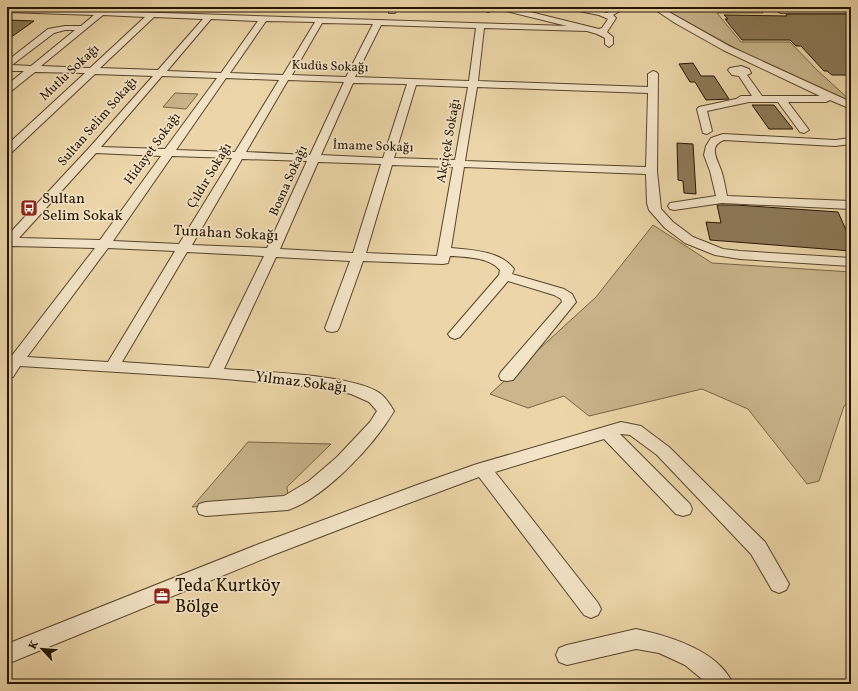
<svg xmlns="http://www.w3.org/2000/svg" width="858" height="691" font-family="Vollkorn,serif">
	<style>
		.green { fill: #cab58c; stroke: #776446 }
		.building { fill: #8c7958; stroke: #241400 }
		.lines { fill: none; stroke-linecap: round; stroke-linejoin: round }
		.minor-casing { stroke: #56442a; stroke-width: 2 }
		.minor { fill: #f3e4c7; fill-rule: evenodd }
		.labels { text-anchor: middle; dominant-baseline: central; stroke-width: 3.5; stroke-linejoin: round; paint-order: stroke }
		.far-street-label { font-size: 13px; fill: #241400; stroke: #f3e4c7 }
		.poi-label { font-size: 15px; fill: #241400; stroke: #f3e4c7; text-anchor: start }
		.street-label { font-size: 15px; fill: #241400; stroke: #f3e4c7 }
		.near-poi-label { font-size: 18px; fill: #241400; stroke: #f3e4c7; text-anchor: start }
	</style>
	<rect width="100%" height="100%" fill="#ecd6a9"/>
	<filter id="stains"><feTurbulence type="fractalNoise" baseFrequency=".005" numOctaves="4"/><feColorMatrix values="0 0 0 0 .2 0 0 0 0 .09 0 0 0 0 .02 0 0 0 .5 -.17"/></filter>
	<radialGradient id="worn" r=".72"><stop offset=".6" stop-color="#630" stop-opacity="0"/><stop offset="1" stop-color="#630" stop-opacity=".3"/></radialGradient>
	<!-- green -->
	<g class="green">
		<path d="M681 7C698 7 712 12 729 12H732L735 7H766L767 8 759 9 763 13H717L741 42H790L818 71 851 101V103L753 58 666 10Z"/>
		<path d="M175 93 198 94 186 109 163 107Z"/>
		<path d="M653 225 712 263 851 272V401L844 406 819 481 807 484 748 409 702 389 589 416 564 396 528 408 490 394 596 297Z"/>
		<path d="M248 442 331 444 287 487 288 498 192 507Z"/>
	</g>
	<!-- building -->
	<g class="building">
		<path d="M786 14H851V75H832L827 71H824L801 46H796L790 40H742L725 19H728L724 15 787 16Z"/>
		<path d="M7 20 34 21 7 40Z"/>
		<path d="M693 63 701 76H714L729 99 706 100 695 82H690L679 64Z"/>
		<path d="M752 105H774L793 129H769Z"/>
		<path d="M677 143 693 144 696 194 684 193 683 181 678 180Z"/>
		<path d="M717 205H736L838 212 851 241V251L710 240 706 222 721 223Z"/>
	</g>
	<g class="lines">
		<!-- minor casing -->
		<g class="minor-casing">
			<g id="minor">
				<path d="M389 7H397L395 13H389Z"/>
				<path d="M478 7H488L492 10 488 12Z"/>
				<path d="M497 7H510L599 29 602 28 608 19 599 15 569 9 568 7H583L607 13 617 7H627L613 15 616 18 607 32 613 37V44L609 47 605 44V38L597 34 587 31 484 28 478 81 648 87V74L653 71 656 72 658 74 657 171 661 209 673 222 693 237 723 249 740 251 851 258V266L740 259 715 255 685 243 665 228 649 210 647 203 646 174 464 167 451 248C472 250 501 251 514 269L512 274 564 289 572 294 576 302 513 380 507 381 501 380 499 376 501 372 562 302 561 299 554 295 508 281 460 337 455 339 450 337 448 334 499 275 500 270C489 257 466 257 450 256L448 263 443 264 363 261 339 328 337 331 332 332 327 331 325 328 350 261 276 257 224 369C259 372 355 374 381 394 386 398 391 406 394 411 375 444 325 498 288 510L206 516 199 514 197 509 199 504 206 502 284 496 309 481 337 457 370 422 377 411 369 402 351 394 315 387 214 378 20 366 13 377 7 378V362L95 248 12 246 7 248V236L89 148 153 76 95 74 11 153 7 154V145L85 73 35 72 10 92 7 93V85L24 71H7V61L48 29 65 26H81L94 15 7 12V8L567 26 498 9ZM103 15 145 17 90 68 41 66ZM154 17 203 19 158 70 100 68ZM211 19 258 21 221 73 167 71ZM266 21 315 22 283 75 230 73ZM322 23 373 24 346 77 292 75ZM381 25 476 28 469 81 355 77ZM65 30H75L31 66 12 65 54 33ZM162 76 217 78 165 149 101 147ZM226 78 279 80 235 152 176 150ZM288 80 344 82 310 155 246 152ZM353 83 407 84 383 158 321 155ZM416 85 468 87 455 160 394 158ZM477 87 648 93 646 167 465 161ZM96 153 161 156 100 240 19 238ZM172 156 232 158 179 244 113 241ZM242 159 307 161 267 248 192 245ZM318 162 381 164 353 253 280 249ZM392 165 453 167 437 256 366 253ZM108 248 175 251 108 362 27 357ZM187 252 264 256 209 368 122 362Z"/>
				<path d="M651 7H660L729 46 851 102V109L830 100 826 102H788L809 130 804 133 800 132 778 102H749L707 111 712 131 707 134 703 133 697 109 699 107 736 99 741 96H752L739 76 732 75 728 70 730 68 741 66 749 69 751 73 747 75 762 96H820L723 50 675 23Z"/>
				<path d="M769 7H779L782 9H851V13H781Z"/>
				<path d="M723 134 835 140 851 138V144L835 146 724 140C708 146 717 159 721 170 724 178 725 187 727 196L851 201V209L722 203 674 210 670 209 668 206 670 203 716 196 710 171 704 155 706 146 711 138Z"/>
				<path d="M621 422 641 426 669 447 765 542 789 584 786 590 779 593 772 590 751 554 657 455 630 435 621 434H620L690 504 692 509 690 514 683 516 676 514 604 439 495 472 598 603 601 609 598 615 591 618 584 615 479 477 377 515 273 555 7 664V644L259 544 417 485 477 464Z"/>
				<path d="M636 629C669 636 718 650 733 684H708L685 665 659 653 636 649 567 665 559 662 556 655 559 648 567 645Z"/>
			</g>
		</g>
		<!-- minor -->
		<use href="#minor" class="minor"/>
	</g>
	<!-- icons -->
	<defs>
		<g id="bus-square" transform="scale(0.9)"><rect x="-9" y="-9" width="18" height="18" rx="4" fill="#8f2418" stroke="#f3e4c7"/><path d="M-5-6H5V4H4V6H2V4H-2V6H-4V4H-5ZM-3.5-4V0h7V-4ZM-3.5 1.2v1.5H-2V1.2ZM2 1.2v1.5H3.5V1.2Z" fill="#fff"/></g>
		<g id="office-square" transform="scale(0.9)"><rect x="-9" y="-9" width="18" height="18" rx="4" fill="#8f2418" stroke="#f3e4c7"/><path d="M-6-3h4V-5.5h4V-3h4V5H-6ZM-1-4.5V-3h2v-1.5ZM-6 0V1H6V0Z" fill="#fff"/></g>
	</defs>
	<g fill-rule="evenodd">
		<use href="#bus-square" x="29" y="208"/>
		<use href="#office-square" x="162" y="596"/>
	</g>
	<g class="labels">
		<!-- far-street labels -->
		<g class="far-street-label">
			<text transform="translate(330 67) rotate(2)">Kudüs Sokağı</text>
			<text transform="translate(70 73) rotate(-43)">Mutlu Sokağı</text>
			<text transform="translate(98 122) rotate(-49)">Sultan Selim Sokağı</text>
			<text transform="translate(449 141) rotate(-80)">Akçiçek Sokağı</text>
			<text transform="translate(373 147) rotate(2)">İmame Sokağı</text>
			<text transform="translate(153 149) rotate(-54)">Hidayet Sokağı</text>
			<text transform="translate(210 176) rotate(-59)">Çıldır Sokağı</text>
			<text transform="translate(289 181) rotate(-66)">Bosna Sokağı</text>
		</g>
		<!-- poi labels -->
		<g class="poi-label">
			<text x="42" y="199">Sultan<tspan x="42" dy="17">Selim Sokak</tspan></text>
		</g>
		<!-- street labels -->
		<g class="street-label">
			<text transform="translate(226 234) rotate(3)">Tunahan Sokağı</text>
			<text transform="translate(301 383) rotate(7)">Yılmaz Sokağı</text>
		</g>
		<!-- near-poi labels -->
		<g class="near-poi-label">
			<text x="175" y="586">Teda Kurtköy<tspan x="175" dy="21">Bölge</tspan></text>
		</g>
	</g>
	<!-- margin -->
	<rect width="858" height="691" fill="none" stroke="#ecd6a9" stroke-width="24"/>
	<rect x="8" y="8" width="842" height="675" fill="none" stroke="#241400" stroke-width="2"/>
	<rect x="12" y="12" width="834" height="667" fill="none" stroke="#241400"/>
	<!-- north arrow -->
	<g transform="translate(42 649) rotate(296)" stroke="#f3e4c7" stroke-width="3" paint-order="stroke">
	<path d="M0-3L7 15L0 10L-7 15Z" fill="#241400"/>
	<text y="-6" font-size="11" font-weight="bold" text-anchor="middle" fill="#241400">K</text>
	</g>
	<rect width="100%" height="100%" filter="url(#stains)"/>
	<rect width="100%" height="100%" fill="url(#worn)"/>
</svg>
